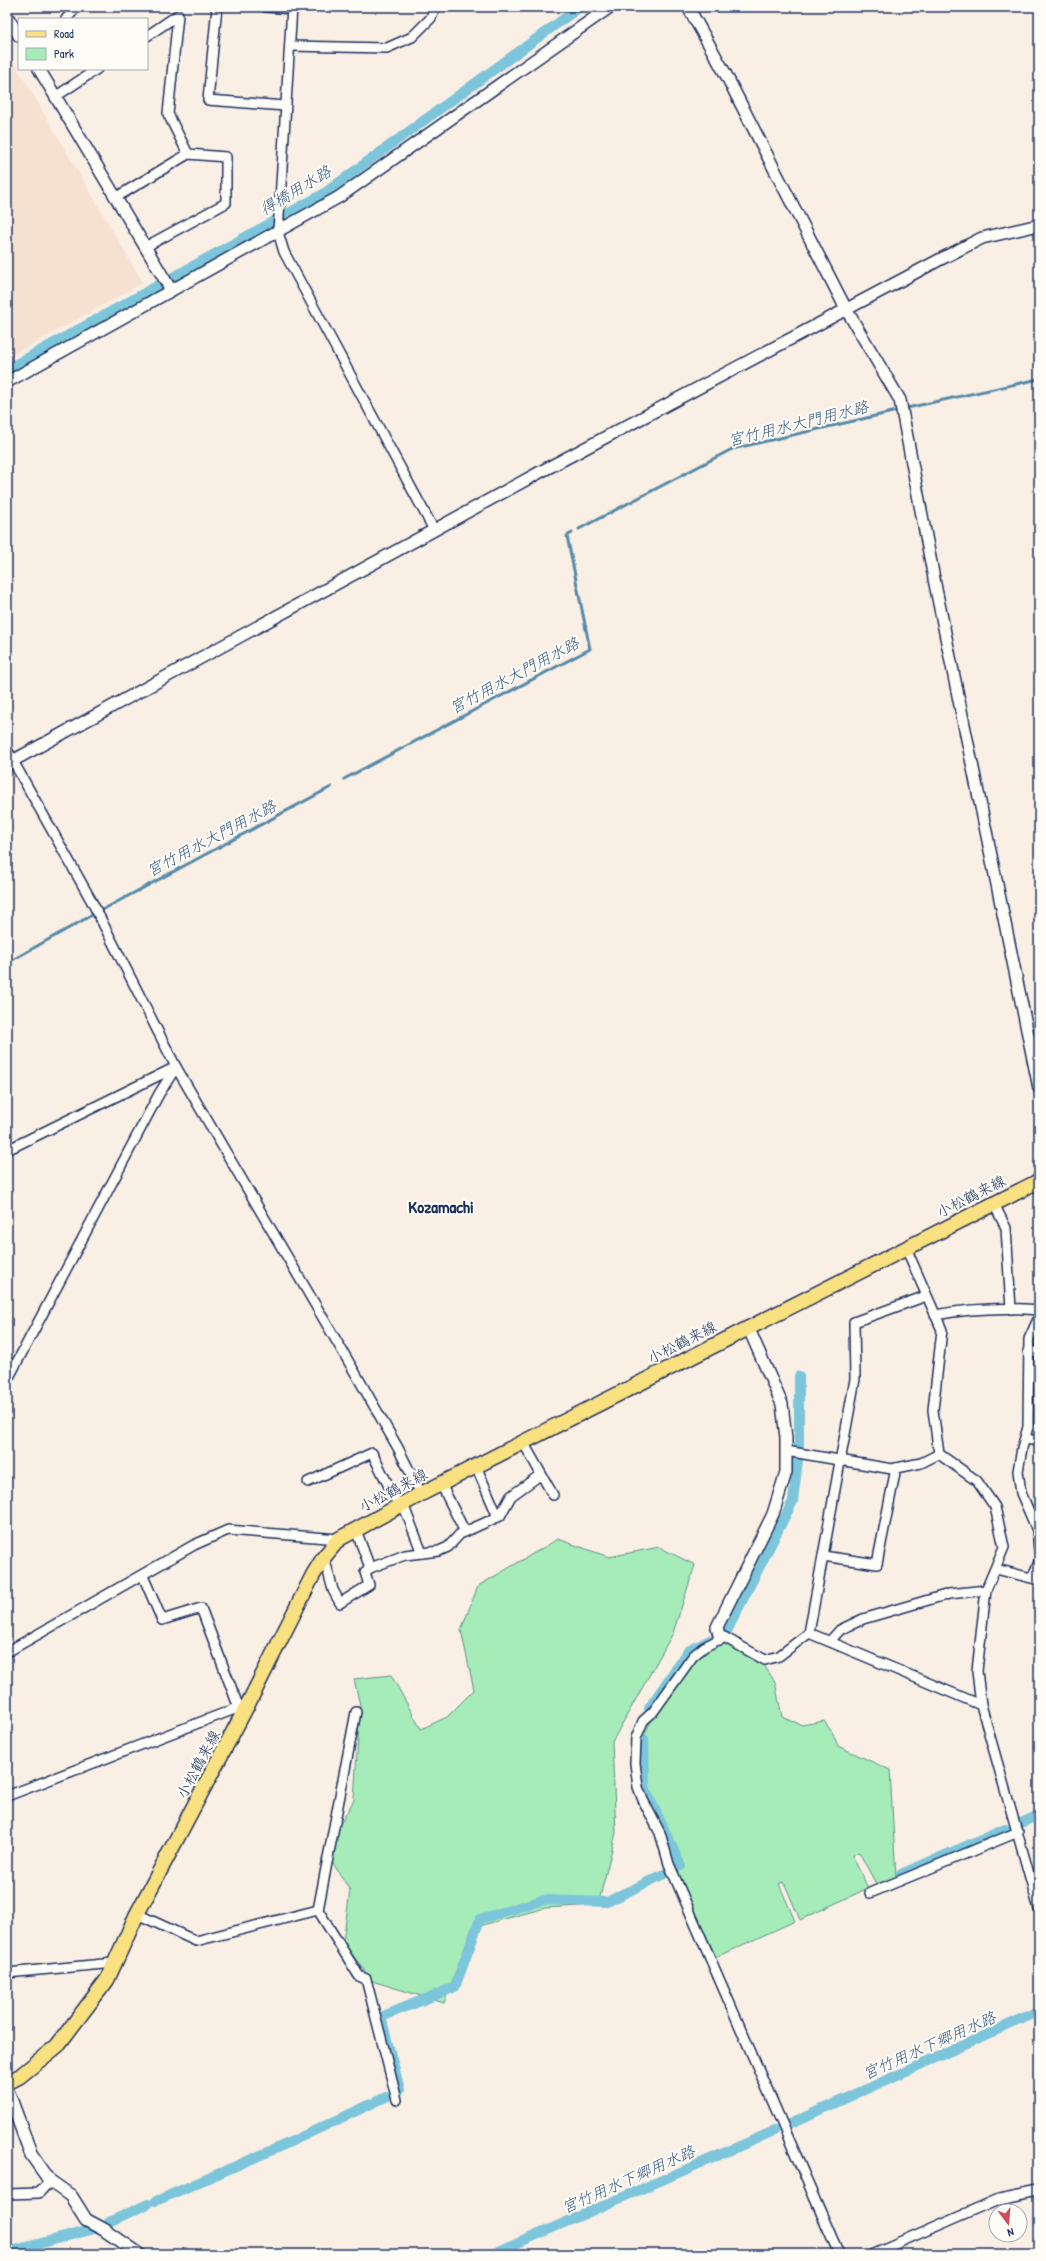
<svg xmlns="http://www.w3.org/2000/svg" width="1046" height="2261" font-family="'Patrick Hand','Klee One',sans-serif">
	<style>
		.built { fill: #f6e0d0 }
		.green { fill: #a5ecb9; stroke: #608e8c }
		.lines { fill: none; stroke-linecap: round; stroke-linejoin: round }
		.stream { stroke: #5589a9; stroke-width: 3 }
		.canal { stroke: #7bc5db; stroke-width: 10 }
		.minor-casing { stroke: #1b2f5e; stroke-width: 12 }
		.tertiary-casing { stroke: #1b2f5e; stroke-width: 14 }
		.secondary-casing { stroke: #1b2f5e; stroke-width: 15 }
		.primary-casing { stroke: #1b2f5e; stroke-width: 17 }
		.minor { stroke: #fdfcf7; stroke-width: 9 }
		.tertiary { stroke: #fdfcf7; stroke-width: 11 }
		.secondary { stroke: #fdfcf7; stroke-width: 12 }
		.primary { stroke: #f9e181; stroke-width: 14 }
		.labels { text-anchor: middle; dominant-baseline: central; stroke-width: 4; stroke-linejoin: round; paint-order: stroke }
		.street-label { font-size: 15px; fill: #1b2f5e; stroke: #fdfcf7 }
		.water-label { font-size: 16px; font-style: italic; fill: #385c84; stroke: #fdfcf7 }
		.quarter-label { font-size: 17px; font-weight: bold; fill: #1b2f5e; stroke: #fdfcf7 }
	</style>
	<rect width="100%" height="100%" fill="#faefe5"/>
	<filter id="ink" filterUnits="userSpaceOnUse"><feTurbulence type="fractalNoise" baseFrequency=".025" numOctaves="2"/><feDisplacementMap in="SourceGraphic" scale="8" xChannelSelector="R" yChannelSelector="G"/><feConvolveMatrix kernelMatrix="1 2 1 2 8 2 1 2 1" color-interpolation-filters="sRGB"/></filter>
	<g filter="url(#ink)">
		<!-- built -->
		<path class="built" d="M7 50 143 283 7 358Z"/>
		<!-- green -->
		<g class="green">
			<path d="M558 1539 609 1557 659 1547 695 1565 673 1633 612 1742 616 1833 598 1905 545 1908 472 1928 444 2003 372 1981 343 1942 350 1890 325 1851 354 1800 360 1705 354 1679 391 1675 421 1729 447 1717 474 1690 461 1630 478 1586Z"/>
			<path d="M724 1642 764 1665 775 1682 782 1717 802 1725 824 1721 832 1732 838 1746 890 1770 896 1878 876 1884 859 1852 852 1855 867 1886 866 1889 800 1920 784 1882 779 1884 795 1921 716 1957 668 1852 656 1809 642 1778 640 1756 642 1740 654 1714 701 1652Z"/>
		</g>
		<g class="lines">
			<!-- stream -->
			<g class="stream">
				<path d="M907 408 1039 379"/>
				<path d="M579 529 732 449 897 411"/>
				<path d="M344 779 590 649 567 536 572 533"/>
				<path d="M102 910 331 787"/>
				<path d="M7 963 92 915"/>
			</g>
			<!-- canal -->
			<g class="canal">
				<path d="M7 369 323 194 580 7"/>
				<path d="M799 1448V1376"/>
				<path d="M727 1631 793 1501 798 1460"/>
				<path d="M649 1708 688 1651 710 1640"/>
				<path d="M644 1739 645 1788 681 1866"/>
				<path d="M1023 1822 1039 1815"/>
				<path d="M901 1874 1005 1829"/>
				<path d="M400 2090 381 2017 455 1987 480 1919 543 1900 607 1902 666 1873"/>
				<path d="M787 2125 1039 2011"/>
				<path d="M156 2201 286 2144 386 2097"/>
				<path d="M109 2222 148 2204"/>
				<path d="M7 2252 91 2230"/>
				<path d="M493 2254 774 2131"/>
			</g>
			<!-- minor casing -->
			<g class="minor-casing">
				<g id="minor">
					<path d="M217 7 208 100 285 106"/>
					<path d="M266 7 292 9"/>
					<path d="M292 7 278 232 284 252 434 530"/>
					<path d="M66 19 77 7"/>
					<path d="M147 36 178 15"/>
					<path d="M290 46 387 48 412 37 431 18 435 7"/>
					<path d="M55 97 97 69"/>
					<path d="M115 198 188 154"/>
					<path d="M145 247 226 203V157L188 154 168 114 178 15"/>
					<path d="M13 761 91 900 176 1067 357 1376 398 1448 421 1494"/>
					<path d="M7 1150 176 1067"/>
					<path d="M994 1204 1006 1228 1011 1309"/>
					<path d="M906 1248 942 1330 933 1410 939 1454 977 1481 995 1507 1004 1547 986 1590 977 1671 981 1705 1039 1909"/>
					<path d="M935 1315C969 1309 1005 1307 1039 1310"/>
					<path d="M1039 1317 1029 1339 1028 1427 1022 1448 1018 1471 1021 1493 1037 1530 1039 1550"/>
					<path d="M1028 1351 1039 1352"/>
					<path d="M7 1381 159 1094 176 1067"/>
					<path d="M1025 1439 1039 1441"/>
					<path d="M523 1442 553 1495"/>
					<path d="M786 1451 892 1469 921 1463 939 1454"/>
					<path d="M476 1466 498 1517"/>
					<path d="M308 1482 372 1453 399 1506"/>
					<path d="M441 1484 465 1532"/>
					<path d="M403 1504 422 1553"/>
					<path d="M356 1530 370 1568"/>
					<path d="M823 1556 877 1564 896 1468"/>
					<path d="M324 1557 333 1590 340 1603 369 1585 365 1572 370 1568 405 1555 439 1551 448 1547 460 1534 500 1516 511 1496 540 1475"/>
					<path d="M996 1569 1039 1580"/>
					<path d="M143 1576 162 1620 201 1608 239 1708"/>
					<path d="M1032 1578 1039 1562"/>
					<path d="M809 1633 981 1705"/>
					<path d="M830 1641 840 1630 863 1619 949 1594 986 1590"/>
					<path d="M7 1652 194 1545 228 1530 339 1539"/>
					<path d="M356 1712 318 1910 359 1976 366 1979 397 2100"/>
					<path d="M7 1796 248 1704"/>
					<path d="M870 1893 1018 1832"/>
					<path d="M137 1914 196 1941 318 1910"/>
					<path d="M7 1973 114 1963"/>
					<path d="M7 2194 39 2193 50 2181"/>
					<path d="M839 2254 669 1864 660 1833 643 1800 638 1787 635 1763 636 1738 643 1721 653 1712 693 1656 704 1647 724 1637 765 1660 779 1656 809 1633 855 1379 854 1322 926 1296"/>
					<path d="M872 2254 999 2199 1039 2191"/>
				</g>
			</g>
			<!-- tertiary casing -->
			<g class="tertiary-casing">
				<g id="tertiary">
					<path d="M688 7 725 73 846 309 900 400 936 589 1039 1088"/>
					<path d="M7 16 19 36"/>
					<path d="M39 69 171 290"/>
					<path d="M7 382 339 197 610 7"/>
					<path d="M7 752 13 761"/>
					<path d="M7 764 542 471 939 260 982 238 1039 225"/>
					<path d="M720 1639 717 1627 773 1514 786 1472V1438L782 1404 748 1327"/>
				</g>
			</g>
			<!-- secondary casing -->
			<g class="secondary-casing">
				<path id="secondary" d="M7 2089 31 2154 50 2181 71 2196 86 2220 103 2229 139 2254"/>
			</g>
			<!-- primary casing -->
			<g class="primary-casing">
				<path id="primary" d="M7 2083 20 2076 57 2046 107 1980 137 1914 248 1704 313 1575 324 1557 339 1539 421 1494 1039 1181"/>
			</g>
			<!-- minor -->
			<use href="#minor" class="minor"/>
			<!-- tertiary -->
			<use href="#tertiary" class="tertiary"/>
			<!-- secondary -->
			<use href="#secondary" class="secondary"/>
			<!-- primary -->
			<use href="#primary" class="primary"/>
		</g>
	</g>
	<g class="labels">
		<!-- street labels -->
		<g class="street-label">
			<text transform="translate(971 1196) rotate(-27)">小松鶴来線</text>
			<text transform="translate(682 1342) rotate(-27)">小松鶴来線</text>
			<text transform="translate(393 1490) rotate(-28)">小松鶴来線</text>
			<text transform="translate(198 1764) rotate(-62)">小松鶴来線</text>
		</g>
		<!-- water labels -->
		<g class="water-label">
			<text transform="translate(295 190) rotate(-31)">得橋用水路</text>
			<text transform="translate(798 423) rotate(-14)">宮竹用水大門用水路</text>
			<text transform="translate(514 675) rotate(-28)">宮竹用水大門用水路</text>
			<text transform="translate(211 838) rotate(-28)">宮竹用水大門用水路</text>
			<text transform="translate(929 2045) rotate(-24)">宮竹用水下郷用水路</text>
			<text transform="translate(628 2179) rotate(-24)">宮竹用水下郷用水路</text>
		</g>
		<!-- quarter labels -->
		<g class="quarter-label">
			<text x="441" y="1206">Kozamachi</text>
		</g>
	</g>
	<!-- margin -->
	<rect width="1046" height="2261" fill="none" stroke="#fdfcf7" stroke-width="24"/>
	<rect x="12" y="12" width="1022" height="2237" fill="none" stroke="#1b2f5e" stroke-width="1.5" filter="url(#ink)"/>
	<!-- legend -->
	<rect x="18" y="18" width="130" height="52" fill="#fdfcf7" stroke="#a3aaba"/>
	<rect x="26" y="31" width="20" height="6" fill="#f9e181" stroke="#a3aaba"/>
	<text x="54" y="38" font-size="12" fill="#1b2f5e">Road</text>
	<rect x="26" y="48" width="20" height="12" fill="#a5ecb9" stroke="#a3aaba"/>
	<text x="54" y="58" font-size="12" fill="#1b2f5e">Park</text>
	<!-- north arrow -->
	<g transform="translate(1008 2223) rotate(164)"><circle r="19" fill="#fdfcf7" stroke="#a3aaba"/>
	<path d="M0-3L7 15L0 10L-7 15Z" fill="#d1495b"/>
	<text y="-6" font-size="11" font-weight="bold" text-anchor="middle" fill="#1b2f5e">N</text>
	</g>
</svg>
